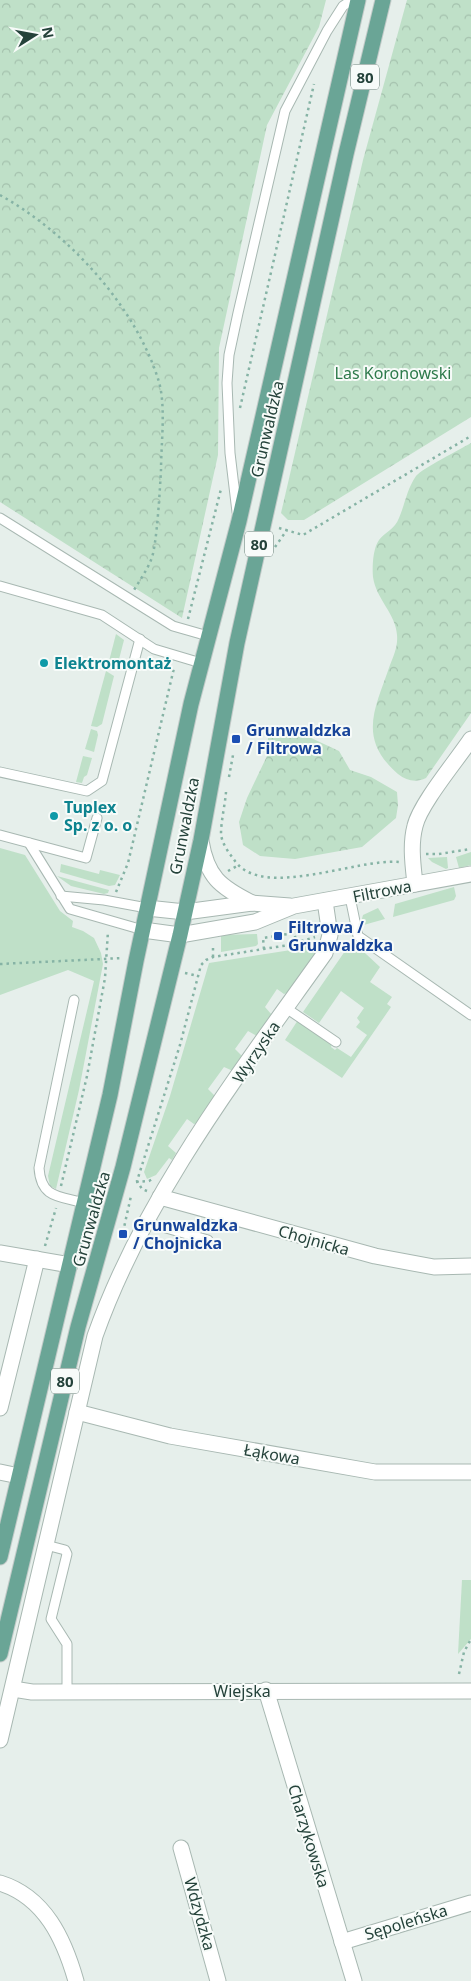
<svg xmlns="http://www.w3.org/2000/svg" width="471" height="1981" font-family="'Noto Sans',sans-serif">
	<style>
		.grass { fill: #bfe0c8 }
		.forest { fill: url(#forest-crowns) }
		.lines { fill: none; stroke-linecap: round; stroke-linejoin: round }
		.service-casing { stroke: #a8b8b2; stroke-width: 11 }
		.minor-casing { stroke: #a8b8b2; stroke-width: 17 }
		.tertiary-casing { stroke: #a8b8b2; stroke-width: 17 }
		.primary-casing { stroke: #c2cac8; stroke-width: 17 }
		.path { stroke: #86b3a5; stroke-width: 2.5; stroke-dasharray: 2.5 4; stroke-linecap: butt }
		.service { stroke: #fff; stroke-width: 9 }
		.minor { stroke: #fff; stroke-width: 15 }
		.tertiary { stroke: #fff; stroke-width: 15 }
		.primary { stroke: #6aa596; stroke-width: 15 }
		.culture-dot { fill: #0f9aa8; stroke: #f7fbf9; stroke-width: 2 }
		.transit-dot { fill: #1a4fb4; stroke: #f7fbf9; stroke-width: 2 }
		.labels { text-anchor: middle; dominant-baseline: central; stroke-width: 4; stroke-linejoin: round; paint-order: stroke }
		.shield { fill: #f7fbf9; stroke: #637a73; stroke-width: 1 }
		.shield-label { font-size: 15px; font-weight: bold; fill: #24423a }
		.park-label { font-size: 16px; fill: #2d7a4b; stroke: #f7fbf9 }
		.street-label { font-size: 16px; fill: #24423a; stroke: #f7fbf9 }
		.culture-label { font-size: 16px; font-weight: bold; fill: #0d838f; stroke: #f7fbf9; text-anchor: start }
		.transit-label { font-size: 16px; font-weight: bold; fill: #164399; stroke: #f7fbf9; text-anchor: start }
	</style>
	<defs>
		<pattern id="forest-crowns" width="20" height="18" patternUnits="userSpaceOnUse" patternTransform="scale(1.25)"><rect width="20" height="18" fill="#bfe0c8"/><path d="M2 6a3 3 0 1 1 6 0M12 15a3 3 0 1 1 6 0" fill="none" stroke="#a4c1ad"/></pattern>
	</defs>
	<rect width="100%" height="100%" fill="#e6efeb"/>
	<!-- grass -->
	<g class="grass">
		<path d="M116 634 124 640 117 667 112 670 107 669Z"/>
		<path d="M106 671 114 676 102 724 97 727 91 726Z"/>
		<path d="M91 729 97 731 98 735 94 752 85 749Z"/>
		<path d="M83 756 92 758 87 775 84 777 82 783 76 782Z"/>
		<path d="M0 848 25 855 60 911 73 921 72 927 83 931 94 938 101 953 103 964 79 1090 56 1189 50 1186 48 1176 94 981 68 970 0 995Z"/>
		<path d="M471 852V865L459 868 456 857Z"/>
		<path d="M447 857 448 868 446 869 432 862 428 858Z"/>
		<path d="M61 864 99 874 100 870 120 875 115 885 109 886 60 872Z"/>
		<path d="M57 876 109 890 108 893 104 894 71 886Z"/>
		<path d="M454 887 456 896 454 900 393 917 395 904Z"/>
		<path d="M378 908 385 919 360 926 363 915Z"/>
		<path d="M257 934 258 944 256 946 221 952V935Z"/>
		<path d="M322 939 318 949 289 992 284 994 277 989 265 1007 272 1015 257 1036 248 1031 235 1049 243 1057 233 1071 224 1067 208 1089 215 1096 198 1123 194 1124 187 1119 168 1146 176 1153 172 1160 169 1158 156 1175 147 1179 144 1172 170 1096 209 963 291 950Z"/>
		<path d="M352 941 380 967 370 982 392 997 387 1004 391 1007 342 1078 285 1040 298 1020 332 1044 331 1047 335 1050 337 1048 351 1057 367 1035 356 1027 360 1022 357 1018 364 1008 341 991 319 1023 303 1012Z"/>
		<path d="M462 1580H471V1639L458 1654Z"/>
	</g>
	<!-- forest -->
	<g class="forest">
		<path d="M0 0H326L319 27 267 125 219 348 218 455 182 618 0 502Z"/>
		<path d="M407 0H471V417L304 520H288L281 513 363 160Z"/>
		<path d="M471 443V713L426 778C416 783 407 781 398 774 357 738 375 709 390 665 394 655 398 646 397 635 396 614 376 599 373 577 372 567 373 548 379 540 385 532 395 529 399 518 405 504 407 489 416 476 423 468 459 450 471 443Z"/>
		<path d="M279 729 288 734 309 737 339 751 350 770 371 777 397 792 398 805 396 818 362 847 295 859 260 856 243 845 239 822 247 798 267 756 268 738Z"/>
	</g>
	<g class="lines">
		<!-- service casing -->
		<g class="service-casing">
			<g id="service">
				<path d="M237 512 230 453 227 383 229 355 238 313 285 111 327 31 343 6 352 0"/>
				<path d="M0 518 173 626 208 636"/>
				<path d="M0 586 102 615 154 649 201 663"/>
				<path d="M0 772 87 791 102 781 140 639"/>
				<path d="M0 835 86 858 97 818"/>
				<path d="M29 843 70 909 143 930"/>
				<path d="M61 896 104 900 147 908"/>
				<path d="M350 897 358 936 471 1015"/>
				<path d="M74 1000 39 1168C41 1199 60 1196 85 1203"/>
				<path d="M286 1008 336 1042"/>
				<path d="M145 1222 208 1240"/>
				<path d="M46 1545 65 1550 67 1554 51 1619 67 1644V1692"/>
			</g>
		</g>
		<!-- minor casing -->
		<g class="minor-casing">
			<g id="minor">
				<path d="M415 884C413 865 410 845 415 826 420 804 457 760 471 739"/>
				<path d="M160 1197 375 1256 434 1267 471 1266"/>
				<path d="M0 1253 70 1265"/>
				<path d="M0 1408 37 1259"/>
				<path d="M77 1412 170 1436 375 1472H471"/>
				<path d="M0 1472 19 1476"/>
				<path d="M13 1689 32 1692 471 1691"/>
				<path d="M266 1690 354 1981"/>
				<path d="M0 1740 95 1336C145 1195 239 1074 325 953L330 935 325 901"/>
				<path d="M181 1848 218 1981"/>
				<path d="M0 1883C45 1897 64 1939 76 1981"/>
				<path d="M342 1942 471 1903"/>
			</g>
		</g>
		<!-- tertiary casing -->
		<g class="tertiary-casing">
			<g id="tertiary">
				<path d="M201 841C207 877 220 887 252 903"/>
				<path d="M147 908 185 912 252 903 290 906"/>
				<path d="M143 930 180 935 255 922 294 906 471 874"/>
			</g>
		</g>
		<!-- primary casing -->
		<g class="primary-casing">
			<g id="primary">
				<path d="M0 1557 110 1095 136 961 191 704 239 521 358 0"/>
				<path d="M0 1654 78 1327 123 1167 180 935 201 840 237 643 346 154 383 0"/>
			</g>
		</g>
		<!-- path -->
		<g class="path">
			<path d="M0 195C68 233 136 306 159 382 166 407 161 444 161 470 160 486 157 547 151 560 147 570 140 580 134 590"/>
			<path d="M240 408 314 84"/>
			<path d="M279 528 303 535 471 436"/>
			<path d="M275 547 287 530"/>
			<path d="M188 619 221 489"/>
			<path d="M229 777 233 755"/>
			<path d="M226 792C225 805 221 821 221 834 222 844 229 853 235 861 263 900 357 858 399 862"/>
			<path d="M426 854H439L471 849"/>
			<path d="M228 871 237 866"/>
			<path d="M116 892 128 863 174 668"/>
			<path d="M264 949 263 938 294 933 297 943"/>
			<path d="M213 957V944"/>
			<path d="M0 964 123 958"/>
			<path d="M185 973 198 976"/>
			<path d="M136 1182 149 1181 154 1178"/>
			<path d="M61 1186 87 1076 105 978 108 931"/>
			<path d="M147 1191 142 1189 137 1181 180 1045 201 965 206 960 213 957 289 945 315 937"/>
			<path d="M123 1232 131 1196"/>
			<path d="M45 1246 56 1208"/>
			<path d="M459 1674 464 1652 471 1639"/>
		</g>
		<!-- service -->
		<use href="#service" class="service"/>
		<!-- minor -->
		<use href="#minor" class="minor"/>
		<!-- tertiary -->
		<use href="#tertiary" class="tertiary"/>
		<!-- primary -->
		<use href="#primary" class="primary"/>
	</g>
	<!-- markers -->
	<g class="culture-dot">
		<circle cx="44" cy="663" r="5"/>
		<circle cx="54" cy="816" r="5"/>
	</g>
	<g class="transit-dot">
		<rect x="231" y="734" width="10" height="10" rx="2.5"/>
		<rect x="273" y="931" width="10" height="10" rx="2.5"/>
		<rect x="118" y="1229" width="10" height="10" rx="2.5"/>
	</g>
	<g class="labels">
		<!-- shield labels -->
		<g class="shield">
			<rect x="351" y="64.5" width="28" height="25" rx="4"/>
			<rect x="245" y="531.5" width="28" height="25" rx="4"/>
			<rect x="51" y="1368.5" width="28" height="25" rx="4"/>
		</g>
		<g class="shield-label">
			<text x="365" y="77">80</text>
			<text x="259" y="544">80</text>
			<text x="65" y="1381">80</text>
		</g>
		<!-- park labels -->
		<g class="park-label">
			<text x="393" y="373">Las Koronowski</text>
		</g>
		<!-- street labels -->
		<g class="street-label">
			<text transform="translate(267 429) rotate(-77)">Grunwaldzka</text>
			<text transform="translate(184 826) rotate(-79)">Grunwaldzka</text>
			<text transform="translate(382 891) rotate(-11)">Filtrowa</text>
			<text transform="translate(256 1052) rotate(-56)">Wyrzyska</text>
			<text transform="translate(91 1219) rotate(-74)">Grunwaldzka</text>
			<text transform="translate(314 1240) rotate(16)">Chojnicka</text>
			<text transform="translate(272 1454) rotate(10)">Łąkowa</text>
			<text x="242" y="1691">Wiejska</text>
			<text transform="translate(309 1836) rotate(73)">Charzykowska</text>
			<text transform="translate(200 1914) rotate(74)">Wdzydzka</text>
			<text transform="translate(406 1922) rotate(-17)">Sępoleńska</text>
		</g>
		<!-- culture labels -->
		<g class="culture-label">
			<text x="54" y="663">Elektromontaż</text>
			<text x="64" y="807">Tuplex<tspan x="64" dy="18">Sp. z o. o</tspan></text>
		</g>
		<!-- transit labels -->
		<g class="transit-label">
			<text x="246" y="730">Grunwaldzka<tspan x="246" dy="18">/ Filtrowa</tspan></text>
			<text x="288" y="927">Filtrowa /<tspan x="288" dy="18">Grunwaldzka</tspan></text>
			<text x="133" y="1225">Grunwaldzka<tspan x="133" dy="18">/ Chojnicka</tspan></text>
		</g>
	</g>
	<!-- north arrow -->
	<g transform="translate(35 35) rotate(79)" stroke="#f7fbf9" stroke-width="4" paint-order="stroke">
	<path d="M0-4L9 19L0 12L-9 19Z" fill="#24423a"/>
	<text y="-8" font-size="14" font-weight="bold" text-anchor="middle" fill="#24423a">N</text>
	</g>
</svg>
